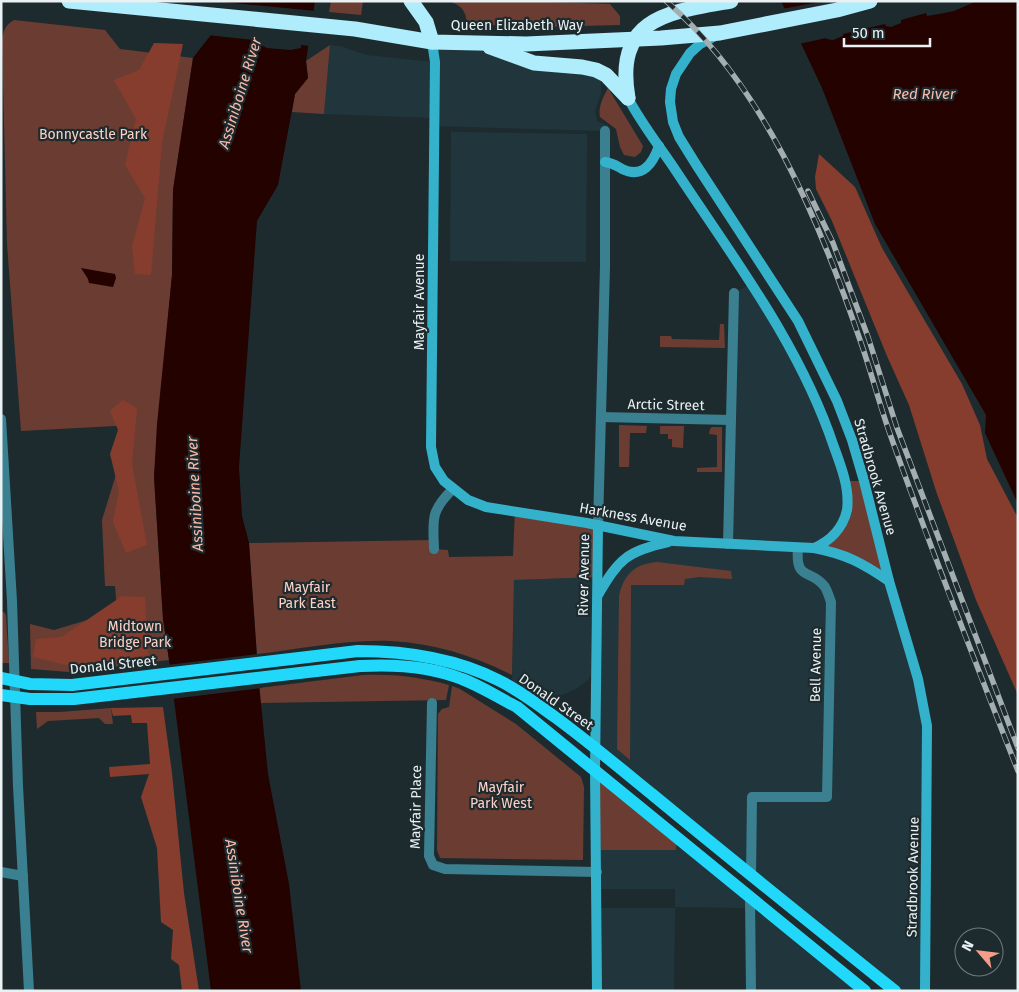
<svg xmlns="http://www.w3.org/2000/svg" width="1019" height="992" font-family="'Fira Sans',sans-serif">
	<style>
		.built { fill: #21363c }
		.green { fill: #6b3d32 }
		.forest { fill: #863d2e }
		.water { fill: #230200 }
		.pier { fill: #1e2b2e }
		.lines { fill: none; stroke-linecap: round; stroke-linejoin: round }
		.street { stroke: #3a8090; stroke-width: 10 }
		.secondary { stroke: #35b2cb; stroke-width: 10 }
		.primary { stroke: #22d8fa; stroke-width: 12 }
		.highway { stroke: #afedfc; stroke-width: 15 }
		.rail-casing { stroke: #a4aeb0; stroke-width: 5.5 }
		.rail { stroke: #1e2b2e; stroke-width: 4; stroke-dasharray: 11; stroke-linecap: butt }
		.labels { text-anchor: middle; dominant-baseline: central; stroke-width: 4.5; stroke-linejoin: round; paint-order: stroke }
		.street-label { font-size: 14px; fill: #e9f1f3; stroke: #1e2b2e }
		.park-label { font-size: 14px; fill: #fed1c6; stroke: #1e2b2e }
		.water-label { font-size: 15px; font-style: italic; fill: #fbb9a9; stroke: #1e2b2e }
	</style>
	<rect width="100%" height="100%" fill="#1e2b2e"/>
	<!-- built -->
	<g class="built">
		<path d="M432 42 477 43 606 75 601 81V93L595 111 597 121 609 126 605 131 434 126V118L324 114 330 45 340 46 366 55 434 62Z"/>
		<path d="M451 132 587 134 586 262 450 261Z"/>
		<path d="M751 284 784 335 889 581 927 726 925 991H895L596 748V668L588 680 576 689 562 695 527 697 512 688 514 580 598 577 597 594 623 559 674 541 728 544 734 293Z"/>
		<path d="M677 837 865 991H751L750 908 675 907V889H597L596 850H676Z"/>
		<path d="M597 908H675L674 991H597Z"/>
	</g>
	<!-- green -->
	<g class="green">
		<path d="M331 1H363L361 15 329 12Z"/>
		<path d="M448 1H521L610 4 620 16V25L543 27 467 24C466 10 461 5 448 1Z"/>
		<path d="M14 20 105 30 120 49 193 58 173 190 172 275 154 477 163 619 169 660 69 672 31 669 30 624 54 630 117 611 115 586H105L102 520 131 426 134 425 21 431 7 244 2 41C3 31 5 25 14 20Z"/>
		<path d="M330 45 324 114 292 112 295 94 308 78 306 61Z"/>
		<path d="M608 88 643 146 641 152 635 157 624 155 620 147 616 129 600 117C598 107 603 97 608 88Z"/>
		<path d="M720 324H724L725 348 660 347V336H671L672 339 719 340Z"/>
		<path d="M619 425 647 426 646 433H630L629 467H619Z"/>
		<path d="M660 426H684L683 448 672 447V439H668V434H660Z"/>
		<path d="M712 427H722V472H697V468L717 467V435L709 434 710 429Z"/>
		<path d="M845 481H864L889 581 821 545 841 525Z"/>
		<path d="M515 510 598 525V577L514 580 512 675C474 656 434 643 391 641 346 639 301 649 257 654L249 543 434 540V549L448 550 449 557 513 556Z"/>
		<path d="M657 562 731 571 732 579 699 577 685 579 684 585H631L630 760 617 749 619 596C624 574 635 564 657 562Z"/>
		<path d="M1 611 5 613 6 616 9 663H1Z"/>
		<path d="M363 675C393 674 421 677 449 685L446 700 260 703 259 688Z"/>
		<path d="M452 686 460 689 516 724 581 777 584 787 583 860 440 858 437 850 438 714 442 709 449 707Z"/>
		<path d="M111 708 113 724H105L99 718 48 721 37 729 36 712H60Z"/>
		<path d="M595 770 677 837 676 850H596Z"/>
	</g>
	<!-- forest -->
	<g class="forest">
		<path d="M154 43 183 44 162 142 151 275 135 274 132 247 145 198 125 165 136 119 114 80 139 70Z"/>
		<path d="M819 154 855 187 882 248 962 384 980 425 987 459 1018 518V695L976 600 936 491 909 405 887 356 832 221 816 189 815 177Z"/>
		<path d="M123 400 137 408 132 464 147 545 126 553 113 522 119 491 110 454 118 430 110 411Z"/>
		<path d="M122 596 145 597 148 655 74 667 33 657 36 639 62 637Z"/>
		<path d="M163 707 172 773 184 893 199 991H182L179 965 171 959 173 930 161 922 157 848 141 797 149 774 110 777 109 767 150 764 147 723H132L131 715 113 716 111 708Z"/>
	</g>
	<!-- water -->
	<g class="water">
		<path d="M226 1H315L306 61 308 78 295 94 278 185 257 221 239 467 242 516 249 543 258 673 268 774 289 884 301 991H211L169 660 163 619 154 477 157 424 172 275 173 190 193 58 217 27Z"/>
		<path d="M781 1H1018V504L985 433 986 415 875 224 822 88Z"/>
		<path d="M81 268 115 274 116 278 113 287 89 283 88 279Z"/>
	</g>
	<!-- pier -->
	<g class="pier">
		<path d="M824 1H977L954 11 939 14 927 16 926 13 901 20V23L891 27 886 26 885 24 843 34V36L833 40 827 39 826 38 799 44 782 9Z"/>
		<path d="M223 2 316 11 310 46 301 45V48L290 50 267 48 254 42V40L207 35 214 25Z"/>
		<path d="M259 654 262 688 171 699 167 665Z"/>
	</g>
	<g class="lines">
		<!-- street -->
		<g class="street">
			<path d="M601 417 731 420"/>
			<path d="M1 419 12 601 18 786 29 991"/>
			<path d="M598 525 605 267V131"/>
			<path d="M728 544 734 293"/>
			<path d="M434 549C433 520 430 511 453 489"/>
			<path d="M432 703 429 856 433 865 445 869 597 872"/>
			<path d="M1 872 23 876"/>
			<path d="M751 875 752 797H827L831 602C829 597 828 592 825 587 811 568 795 582 798 548"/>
			<path d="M750 896 751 991"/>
		</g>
		<!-- secondary -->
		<g class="secondary">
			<path d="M715 36 700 44 690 53 676 74 671 89 670 102 673 122 679 137 697 166 798 321 837 401 852 440 864 481 889 581 918 679 927 726 925 991"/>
			<path d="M432 42 435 62 431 447 435 467 444 481 468 500 486 507 587 523 674 541 814 548C846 554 862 563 889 581"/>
			<path d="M628 98C641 123 660 147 676 171 734 259 800 345 834 447 841 466 850 489 847 510 843 528 830 541 814 548"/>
			<path d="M605 162C613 163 615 165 622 169 643 179 653 163 659 146"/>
			<path d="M598 595C619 559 627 551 668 542"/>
			<path d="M597 991 595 770 598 525"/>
		</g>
		<!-- primary -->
		<g class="primary">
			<path d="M1 678 30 684 72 685 358 651C407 651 454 658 498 680 519 690 537 704 555 717 589 742 621 769 653 795 733 861 814 926 895 991"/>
			<path d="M1 695 30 699H74L360 666C395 664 430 666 462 679 481 686 499 698 517 707L865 991"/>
		</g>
		<!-- highway -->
		<g class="highway">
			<path d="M69 1 355 29 432 42 526 44 661 38 720 33 837 10 870 1"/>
			<path d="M411 1 426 22 432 42"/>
			<path d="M490 47 534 63 582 67 596 70 606 75 628 98"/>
			<path d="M628 98C614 17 669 12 731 1"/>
		</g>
		<!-- rail casing -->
		<g class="rail-casing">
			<g id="rail">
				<path d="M666 1C764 86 819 220 860 340 871 371 879 403 890 434 930 547 974 659 1018 771"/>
				<path d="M808 191 833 243 868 337 897 428 1018 748"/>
			</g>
		</g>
		<!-- rail -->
		<use href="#rail" class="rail"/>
	</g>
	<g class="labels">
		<!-- street labels -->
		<g class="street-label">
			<text x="517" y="25">Queen Elizabeth Way</text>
			<text transform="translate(419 302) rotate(-90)">Mayfair Avenue</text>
			<text transform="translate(666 405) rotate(1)">Arctic Street</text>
			<text transform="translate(875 477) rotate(74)">Stradbrook Avenue</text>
			<text transform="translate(633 517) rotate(10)">Harkness Avenue</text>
			<text transform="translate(584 575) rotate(-89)">River Avenue</text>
			<text transform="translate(113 665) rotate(-6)">Donald Street</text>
			<text transform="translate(816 665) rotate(-89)">Bell Avenue</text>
			<text transform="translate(556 702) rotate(35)">Donald Street</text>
			<text transform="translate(416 807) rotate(-89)">Mayfair Place</text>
			<text transform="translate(913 877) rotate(-89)">Stradbrook Avenue</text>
		</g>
		<!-- park labels -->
		<g class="park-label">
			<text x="93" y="134">Bonnycastle Park</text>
			<text x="307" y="587">Mayfair<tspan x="307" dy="16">Park East</tspan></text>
			<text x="135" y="626">Midtown<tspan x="135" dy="16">Bridge Park</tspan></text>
			<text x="501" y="787">Mayfair<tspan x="501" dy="16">Park West</tspan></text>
		</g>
		<!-- water labels -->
		<g class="water-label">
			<text transform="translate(240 93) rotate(-73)">Assiniboine River</text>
			<text x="924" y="94">Red River</text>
			<text transform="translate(195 494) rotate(-93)">Assiniboine River</text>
			<text transform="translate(239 896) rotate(81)">Assiniboine River</text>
		</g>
	</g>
	<!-- border -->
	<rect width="1019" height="992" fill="none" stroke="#e9f1f3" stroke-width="5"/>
	<!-- north arrow -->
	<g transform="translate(979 952) rotate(298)"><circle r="24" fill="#1e2b2e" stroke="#6f7a7d"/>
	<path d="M0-4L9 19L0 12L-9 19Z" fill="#f49e8a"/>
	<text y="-8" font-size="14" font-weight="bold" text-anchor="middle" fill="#e9f1f3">N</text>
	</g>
	<!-- scale -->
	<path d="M844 38v8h86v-8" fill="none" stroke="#e9f1f3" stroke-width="2.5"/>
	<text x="852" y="38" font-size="15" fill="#e9f1f3" stroke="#1e2b2e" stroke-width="4" paint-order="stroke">50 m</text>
</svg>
